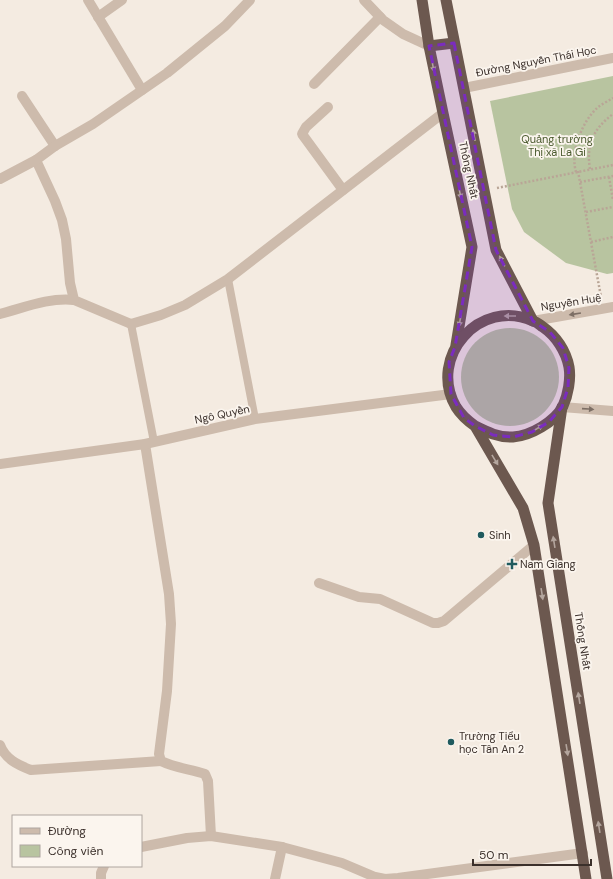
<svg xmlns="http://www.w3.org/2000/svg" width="613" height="879" font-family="'DM Sans',sans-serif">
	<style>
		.green { fill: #b8c4a0 }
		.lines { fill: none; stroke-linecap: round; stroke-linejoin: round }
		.path { stroke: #b9a596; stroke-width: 2.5; stroke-dasharray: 2 2; stroke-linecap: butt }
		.service { stroke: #cdbbac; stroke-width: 8 }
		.minor { stroke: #cdbbac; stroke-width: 10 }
		.tertiary { stroke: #cdbbac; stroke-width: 10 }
		.trunk { stroke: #6c584f; stroke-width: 11 }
		.oneway { fill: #b4a69e }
		.oneway2 { fill: #7d6f65 }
		.marked { fill: #7b2cbf; fill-opacity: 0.2; stroke: #7b2cbf; stroke-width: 3; stroke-dasharray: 8 5; stroke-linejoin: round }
		.poi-dot { fill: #1f5a5e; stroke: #fbf5ee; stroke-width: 1.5 }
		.labels { text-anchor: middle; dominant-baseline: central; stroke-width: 3.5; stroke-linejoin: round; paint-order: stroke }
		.street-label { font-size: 11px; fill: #3b302b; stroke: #fbf5ee }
		.park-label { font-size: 11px; fill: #4a5a2e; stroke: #fbf5ee }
		.poi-label { font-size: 11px; fill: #3b302b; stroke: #fbf5ee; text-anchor: start }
	</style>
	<rect width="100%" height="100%" fill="#f4ebe1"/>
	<!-- green -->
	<g class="green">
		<path d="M613 76V273L607 274 566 263 524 232 512 209 490 101Z"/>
		<circle cx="510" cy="377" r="49"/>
	</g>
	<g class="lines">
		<!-- path -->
		<g class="path">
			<path d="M590 169C586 145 593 129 613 114"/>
			<path d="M578 171 601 297"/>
			<path d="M576 172C570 152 582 122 597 108 602 104 608 101 613 98"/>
			<path d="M609 177 613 200"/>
			<path d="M580 182 613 176"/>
			<path d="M497 188 613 165"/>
			<path d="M586 212 613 207"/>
			<path d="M591 242 613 237"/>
		</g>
		<!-- service -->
		<g class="service">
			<path d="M228 279 255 419"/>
			<path d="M131 324 154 442"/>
		</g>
		<!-- minor -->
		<g class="minor">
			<path d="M88 0 142 90"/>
			<path d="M364 0 383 20 403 34 429 46"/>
			<path d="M98 17 122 0"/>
			<path d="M314 84 380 17"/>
			<path d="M464 88 613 58"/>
			<path d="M22 96 55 146"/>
			<path d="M328 107 306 127 302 134 343 190"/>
			<path d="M36 160 55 201 62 220 66 239 70 283 74 300 131 324 161 315 185 305 228 279 443 113"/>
			<path d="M0 179 36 160 55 146 93 124 167 73 225 26 250 0"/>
			<path d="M0 314C23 308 50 297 74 300"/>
			<path d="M145 444 169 594 171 624 167 691 159 754 161 761C175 768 190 769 205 774L208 781 211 836"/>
			<path d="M319 583 359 597 380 599 433 623H438L444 621 534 545"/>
			<path d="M0 745C5 759 18 765 31 770L161 761"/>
			<path d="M141 847 187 838 211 836 282 847 342 863 375 877 385 879 398 878 583 853"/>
			<path d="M101 879V873L104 866"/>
			<path d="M275 879 282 847"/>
		</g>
		<!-- tertiary -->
		<g class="tertiary">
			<path d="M533 321 613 307"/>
			<path d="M562 407 613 411"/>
			<path d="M0 464 145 444 255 419 451 394"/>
		</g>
		<!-- trunk -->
		<g class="trunk">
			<path d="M422 0 429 46 443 113 472 247 456 345"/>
			<path d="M446 0 496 250 533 321"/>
			<path d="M429 46 454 43"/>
			<path d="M562 407 548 503 607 879"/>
			<path d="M475 426C487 432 499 438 513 437 530 436 555 422 563 406 568 395 571 379 569 367 566 351 556 336 543 327 540 325 537 322 533 321 480 297 427 357 456 407 461 415 468 421 475 426L523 508 534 545 586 879"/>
		</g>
	</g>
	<!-- one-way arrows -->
	<defs><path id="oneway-solid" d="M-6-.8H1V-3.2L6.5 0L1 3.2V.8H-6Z"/></defs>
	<g class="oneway">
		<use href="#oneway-solid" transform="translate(433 66) rotate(79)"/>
		<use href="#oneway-solid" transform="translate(474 135) rotate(-101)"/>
		<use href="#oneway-solid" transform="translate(460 193) rotate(78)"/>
		<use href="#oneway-solid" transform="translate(502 261) rotate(-118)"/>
		<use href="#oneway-solid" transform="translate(510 316) rotate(180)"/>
		<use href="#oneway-solid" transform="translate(460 321) rotate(100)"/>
		<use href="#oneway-solid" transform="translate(538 428) rotate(-31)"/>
		<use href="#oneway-solid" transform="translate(495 460) rotate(59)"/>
		<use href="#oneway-solid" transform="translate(554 542) rotate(-99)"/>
		<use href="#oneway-solid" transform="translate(542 594) rotate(81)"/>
		<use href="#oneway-solid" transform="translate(579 698) rotate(-99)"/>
		<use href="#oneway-solid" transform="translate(567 750) rotate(81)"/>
		<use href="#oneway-solid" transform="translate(599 827) rotate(-99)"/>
	</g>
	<g class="oneway2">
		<use href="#oneway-solid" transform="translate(575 314) rotate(171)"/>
		<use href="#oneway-solid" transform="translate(588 409) rotate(4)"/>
	</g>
	<!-- marked area -->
	<path class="marked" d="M454 43 496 250 533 321 550 332 563 348 569 368 568 388 562 407 549 422 532 432 513 437 493 435 475 426 464 418 451 394 449 362 455 347 472 247 429 46Z"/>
	<!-- markers -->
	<g class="poi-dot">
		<circle cx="481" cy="535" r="4"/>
		<path d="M510 558h4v4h4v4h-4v4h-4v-4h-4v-4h4z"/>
		<circle cx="451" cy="742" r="4"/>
	</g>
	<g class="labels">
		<!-- street labels -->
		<g class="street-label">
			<text transform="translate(536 61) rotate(-11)">Đường Nguyễn Thái Học</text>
			<text transform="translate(469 170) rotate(78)">Thống Nhất</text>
			<text transform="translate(571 302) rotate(-9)">Nguyễn Huệ</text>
			<text transform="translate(222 414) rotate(-12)">Ngô Quyền</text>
			<text transform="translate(583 641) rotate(81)">Thống Nhất</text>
		</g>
		<!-- park labels -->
		<g class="park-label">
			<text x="557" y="139">Quảng trường<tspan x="557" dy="13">Thị xã La Gi</tspan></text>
		</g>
		<!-- poi labels -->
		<g class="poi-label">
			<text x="489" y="535">Sinh</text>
			<text x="520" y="564">Nam Giang</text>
			<text x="459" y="736">Trường Tiểu<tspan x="459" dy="13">học Tân An 2</tspan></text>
		</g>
	</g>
	<!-- legend -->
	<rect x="12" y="815" width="130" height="52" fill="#fbf5ee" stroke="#aea6a0"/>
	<rect x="20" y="828" width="20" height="6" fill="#cdbbac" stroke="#aea6a0"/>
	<text x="48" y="835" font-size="12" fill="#3b302b">Đường</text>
	<rect x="20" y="845" width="20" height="12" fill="#b8c4a0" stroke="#aea6a0"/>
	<text x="48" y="855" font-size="12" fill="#3b302b">Công viên</text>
	<!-- scale -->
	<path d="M473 859v6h118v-6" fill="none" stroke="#3b302b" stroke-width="2"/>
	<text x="479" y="859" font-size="12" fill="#3b302b" stroke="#fbf5ee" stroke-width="3" paint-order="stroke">50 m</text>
</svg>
